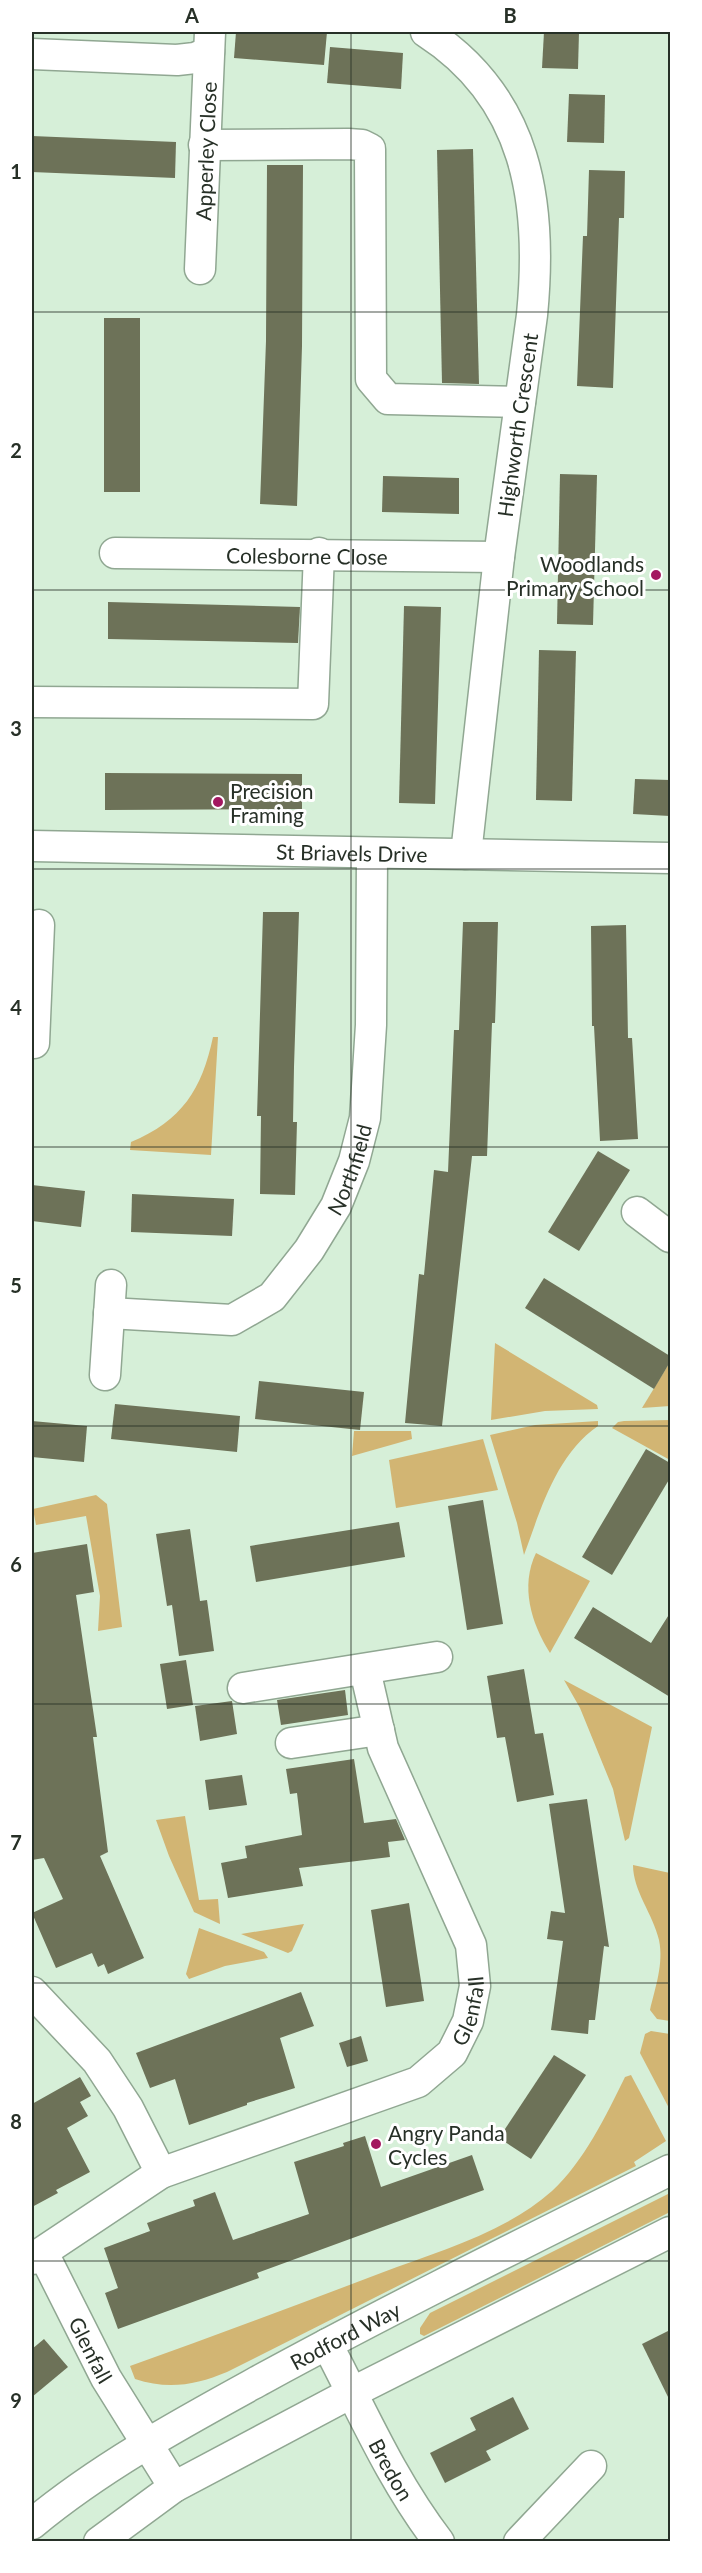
<svg xmlns="http://www.w3.org/2000/svg" width="702" height="2573" font-family="Lato,sans-serif">
	<style>
		.green { fill: #d2b573 }
		.building { fill: #6d7258 }
		.lines { fill: none; stroke-linecap: round; stroke-linejoin: round }
		.minor-casing { stroke: #90a792; stroke-width: 33 }
		.minor { stroke: #fff; stroke-width: 30 }
		.grid { fill: none; stroke: #273027; stroke-width: 1.5; stroke-opacity: 0.55 }
		.poi-dot { fill: #a31860; stroke: #fff; stroke-width: 2 }
		.labels { text-anchor: middle; dominant-baseline: central; stroke-width: 6; stroke-linejoin: round; paint-order: stroke }
		.street-label { font-size: 21px; fill: #273027; stroke: #fff }
		.poi-label { font-size: 21px; fill: #273027; stroke: #fff; text-anchor: start }
		.neatline { fill: none; stroke: #273027; stroke-width: 2 }
		.grid-label { font-size: 20px; text-anchor: middle; font-weight: bold; fill: #273027 }
	</style>
	<rect width="100%" height="100%" fill="#d6efd8"/>
	<!-- green -->
	<g class="green">
		<path d="M213 1037H218L211 1155 130 1150 131 1142C182 1121 202 1089 213 1037Z"/>
		<path d="M495 1343 597 1405 598 1409 545 1411 491 1420Z"/>
		<path d="M670 1362V1406L642 1408Z"/>
		<path d="M670 1420V1460L612 1428 618 1422 624 1421Z"/>
		<path d="M598 1421V1426C556 1455 541 1509 524 1555L517 1523 490 1435 535 1425Z"/>
		<path d="M354 1431H411L412 1439 352 1456Z"/>
		<path d="M483 1439 498 1490 396 1508 389 1460Z"/>
		<path d="M96 1495 107 1504 122 1627 98 1631 100 1596 86 1516 36 1525 33 1509Z"/>
		<path d="M536 1553 590 1581 550 1653C531 1623 520 1586 536 1553Z"/>
		<path d="M564 1680 652 1727 629 1838 625 1841 613 1789 580 1708Z"/>
		<path d="M185 1816 199 1900 218 1899 220 1924 194 1912 169 1856 156 1820Z"/>
		<path d="M633 1865 670 1873V2021L657 2019 650 2010C655 1988 664 1964 659 1940 653 1914 633 1891 633 1865Z"/>
		<path d="M304 1924 292 1951 288 1953 241 1934Z"/>
		<path d="M199 1928 264 1952 268 1958 225 1966 189 1979 186 1974Z"/>
		<path d="M651 2031 670 2034V2110L640 2053 645 2034Z"/>
		<path d="M631 2075 666 2141 634 2162 636 2166 227 2372C196 2385 168 2390 135 2379L130 2366C214 2336 297 2305 381 2273 439 2251 505 2233 552 2191 583 2163 607 2114 625 2077Z"/>
		<path d="M670 2193V2212L424 2336 420 2334V2328L430 2313Z"/>
	</g>
	<!-- building -->
	<g class="building">
		<path d="M236 32H327L324 65 234 58Z"/>
		<path d="M544 32H579L578 69 542 68Z"/>
		<path d="M330 47 403 53 401 89 327 83Z"/>
		<path d="M569 94 605 95 604 143 567 142Z"/>
		<path d="M32 136 176 142 175 178 32 172Z"/>
		<path d="M473 149 479 384 442 383 437 150Z"/>
		<path d="M267 165H303L302 346 297 506 260 504 266 341Z"/>
		<path d="M589 170 625 171 624 218H619L613 388 577 386 583 236H587Z"/>
		<rect x="104" y="318" width="36" height="174"/>
		<path d="M560 474 597 475 593 625 557 624Z"/>
		<path d="M383 476 459 478V514L382 512Z"/>
		<path d="M108 602 300 607 298 643 108 639Z"/>
		<path d="M404 606 441 607 435 804 399 803Z"/>
		<path d="M539 650 576 651 572 801 536 800Z"/>
		<path d="M105 773 302 774V809L105 810Z"/>
		<path d="M635 779 670 780V816L633 814Z"/>
		<path d="M263 912H299L294 1067 293 1122H297L295 1195 260 1194 261 1116H257Z"/>
		<path d="M463 922H498L496 994 495 1023H492L487 1156H472L442 1426 405 1423 419 1274 424 1275 434 1170 448 1172 454 1030H459Z"/>
		<path d="M626 925 628 1038H632L638 1139 600 1141 594 1026H592L591 926Z"/>
		<path d="M598 1151 630 1170 579 1251 548 1232Z"/>
		<path d="M32 1185 85 1191 81 1227 32 1221Z"/>
		<path d="M132 1194 234 1199 232 1236 131 1232Z"/>
		<path d="M544 1278 670 1356V1362L654 1389 525 1308Z"/>
		<path d="M259 1381 364 1392 360 1430 255 1419Z"/>
		<path d="M115 1404 240 1416 237 1452 111 1439Z"/>
		<path d="M32 1421 87 1426 84 1462 32 1457Z"/>
		<path d="M646 1449 670 1463V1478L612 1575 582 1557Z"/>
		<path d="M483 1500 503 1624 467 1630 448 1506Z"/>
		<path d="M399 1522 405 1557 256 1582 250 1546Z"/>
		<path d="M190 1529 200 1601 207 1600 214 1651 179 1656 172 1605 167 1606 156 1534Z"/>
		<path d="M87 1544 94 1592 76 1595 97 1737H93L108 1852 100 1856 144 1958 108 1974 104 1964 98 1967 92 1953 56 1968 32 1913 63 1899 44 1858 32 1860V1553Z"/>
		<path d="M593 1607 651 1643 670 1613V1697L574 1638Z"/>
		<path d="M186 1660 193 1705 167 1709 160 1664Z"/>
		<path d="M524 1669 535 1734 543 1733 554 1795 517 1802 505 1737 497 1738 487 1676Z"/>
		<path d="M345 1690 348 1715 281 1725 277 1700Z"/>
		<path d="M232 1701 237 1734 200 1741 195 1706Z"/>
		<path d="M354 1759 364 1823 396 1819 405 1840 388 1842 390 1857 299 1868 303 1886 228 1898 221 1863 247 1858 245 1846 302 1835 297 1793 290 1794 286 1769Z"/>
		<path d="M242 1775 247 1805 209 1810 205 1780Z"/>
		<path d="M587 1799 609 1947 604 1946 595 2020H589L588 2034 551 2030 563 1941 547 1939 551 1911 565 1913 549 1804Z"/>
		<path d="M409 1903 424 2001 386 2007 371 1910Z"/>
		<path d="M301 1992 314 2026 280 2038 295 2088 247 2103V2105L189 2125 175 2079 150 2088 136 2053Z"/>
		<path d="M361 2036 368 2061 347 2067 339 2043Z"/>
		<path d="M554 2055 586 2075 531 2159 499 2138Z"/>
		<path d="M80 2077 91 2096 80 2102 88 2116 67 2128 90 2172 56 2190 58 2193 32 2207V2104Z"/>
		<path d="M365 2136 381 2187 472 2155 484 2190 257 2273 259 2278 118 2329 105 2293 118 2288 104 2248 150 2231 147 2223 195 2206 193 2200 215 2192 233 2240 309 2214 294 2162 344 2146 343 2143Z"/>
		<path d="M670 2330V2401L642 2344Z"/>
		<path d="M44 2339 68 2367 32 2397V2349Z"/>
		<path d="M513 2397 529 2429 486 2451 491 2460 445 2483 430 2453 476 2430 470 2418Z"/>
	</g>
	<g class="lines">
		<!-- minor casing -->
		<g class="minor-casing">
			<g id="minor">
				<path d="M426 32C528 98 543 202 532 315L499 557 466 854"/>
				<path d="M32 54 177 60 195 58 209 52"/>
				<path d="M204 145 348 144 362 145 370 149 371 379 388 399 520 402"/>
				<path id="s1" d="M200 269 210 32"/>
				<path id="s2" d="M115 553 499 557"/>
				<path d="M32 702 313 704 319 553"/>
				<path id="s3" d="M32 846 670 858"/>
				<path d="M34 1043 39 925"/>
				<path d="M637 1212 670 1237"/>
				<path id="s4" d="M109 1313 232 1320 272 1297 309 1250 336 1206 354 1161 365 1118 371 1025 372 854"/>
				<path d="M105 1375 111 1285"/>
				<path d="M243 1688 437 1657"/>
				<path d="M291 1743 379 1730"/>
				<path d="M32 1992 97 2061 128 2108 161 2173"/>
				<path id="s5" d="M43 2253 106 2378 174 2487"/>
				<path id="s6" d="M32 2259 161 2173 418 2082 452 2053 468 2021 475 1986 471 1945 383 1748 365 1670"/>
				<path id="s7" d="M327 2344C362 2411 392 2481 439 2542"/>
				<path id="s8" d="M32 2524C102 2466 182 2423 262 2379 396 2306 534 2238 670 2170"/>
				<path d="M99 2542 174 2487 353 2392 670 2232"/>
				<path d="M519 2542 591 2466"/>
			</g>
		</g>
		<!-- minor -->
		<use href="#minor" class="minor"/>
	</g>
	<!-- grid -->
	<path class="grid" d="M351 32V2542M32 312H670M32 590H670M32 869H670M32 1147H670M32 1426H670M32 1704H670M32 1983H670M32 2261H670"/>
	<!-- markers -->
	<g class="poi-dot">
		<circle cx="656" cy="575" r="6"/>
		<circle cx="218" cy="802" r="6"/>
		<circle cx="376" cy="2144" r="6"/>
	</g>
	<g class="labels">
		<!-- street labels -->
		<g class="street-label">
			<text stroke="none"><textPath href="#s1" startOffset="118">Apperley Close</textPath></text>
			<text transform="translate(517 425) rotate(-82)">Highworth Crescent</text>
			<text stroke="none"><textPath href="#s2" startOffset="192">Colesborne Close</textPath></text>
			<text stroke="none"><textPath href="#s3" startOffset="320">St Briavels Drive</textPath></text>
			<text stroke="none"><textPath href="#s4" startOffset="320">Northfield</textPath></text>
			<text stroke="none"><textPath href="#s6" startOffset="518">Glenfall</textPath></text>
			<text stroke="none"><textPath href="#s8" startOffset="366">Rodford Way</textPath></text>
			<text stroke="none"><textPath href="#s5" startOffset="108">Glenfall</textPath></text>
			<text stroke="none"><textPath href="#s7" startOffset="141">Bredon</textPath></text>
		</g>
		<!-- poi labels -->
		<g class="poi-label">
			<text x="644" y="563" text-anchor="end">Woodlands<tspan x="644" dy="24">Primary School</tspan></text>
			<text x="230" y="790">Precision<tspan x="230" dy="24">Framing</tspan></text>
			<text x="388" y="2132">Angry Panda<tspan x="388" dy="24">Cycles</tspan></text>
		</g>
	</g>
	<!-- border -->
	<rect width="702" height="2573" fill="none" stroke="#ffffff" stroke-width="66"/>
	<rect x="33" y="33" width="636" height="2507" class="neatline"/>
	<g class="grid-label">
		<text x="192" y="23">A</text>
		<text x="510" y="23">B</text>
		<text x="16" y="179">1</text>
		<text x="16" y="458">2</text>
		<text x="16" y="736">3</text>
		<text x="16" y="1015">4</text>
		<text x="16" y="1293">5</text>
		<text x="16" y="1572">6</text>
		<text x="16" y="1850">7</text>
		<text x="16" y="2129">8</text>
		<text x="16" y="2408">9</text>
	</g>
</svg>
